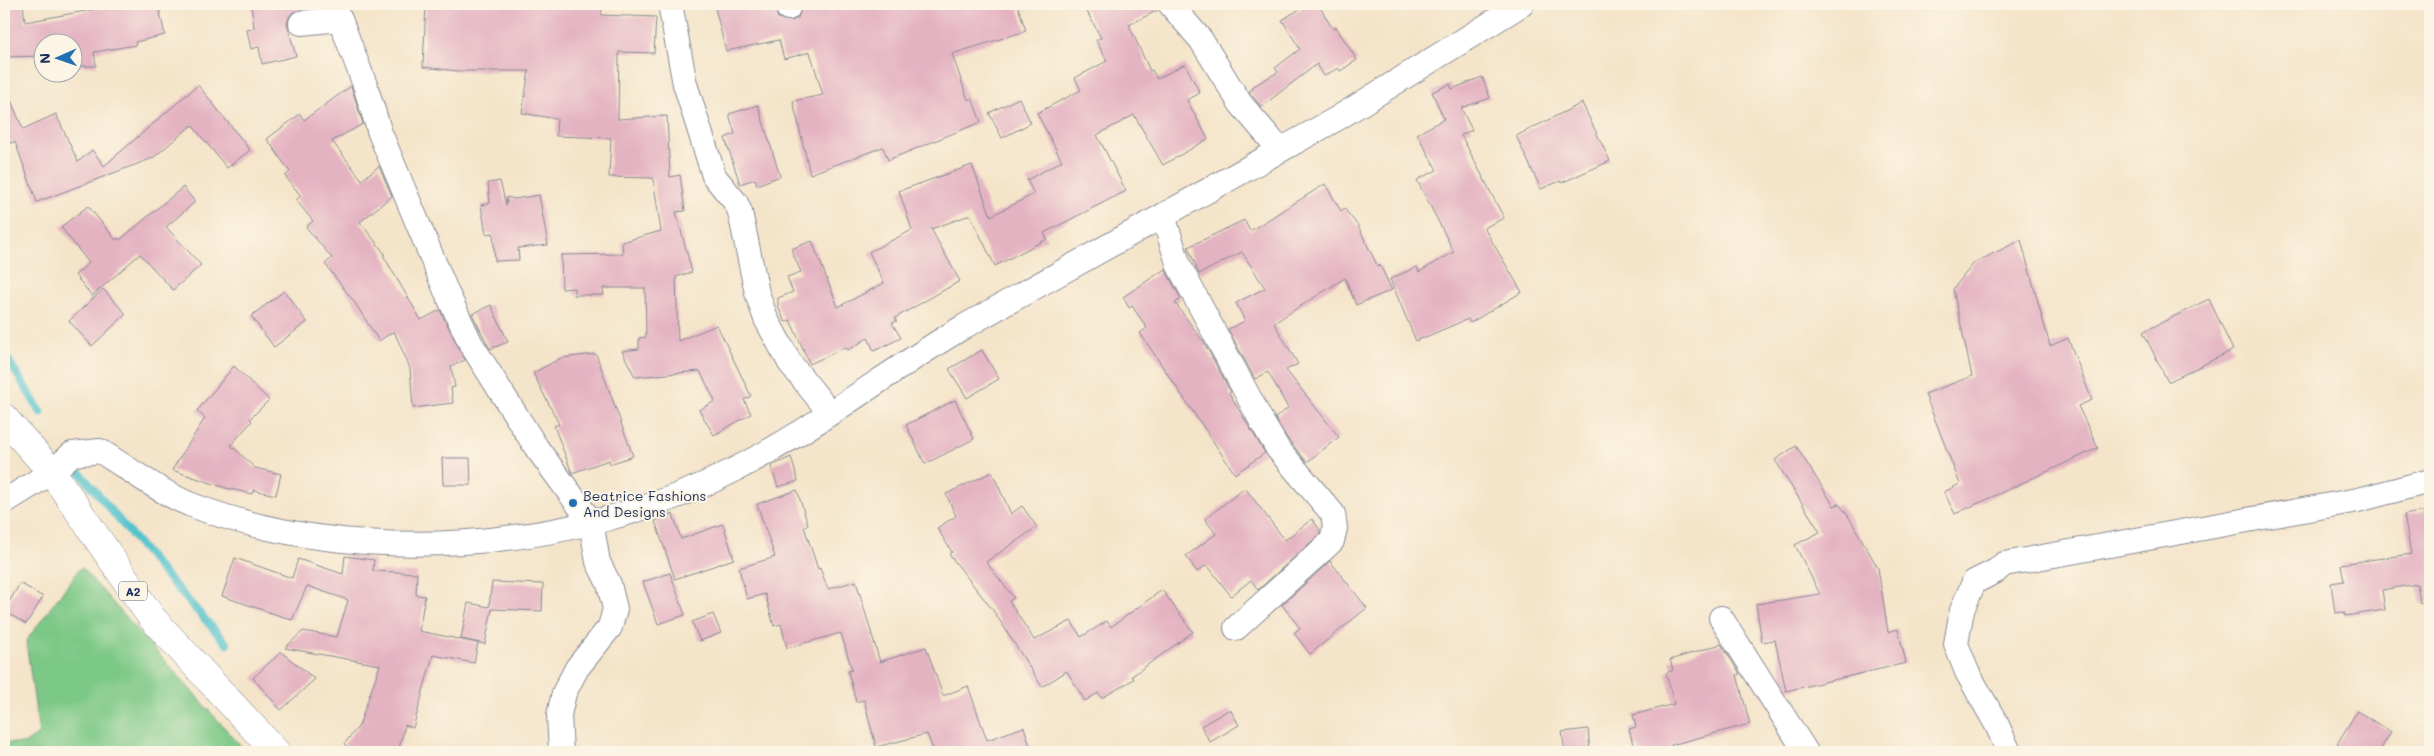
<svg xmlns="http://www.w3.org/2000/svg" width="2434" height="756" font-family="Mali,sans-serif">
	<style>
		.green { fill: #7cc886; stroke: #4c7c72 }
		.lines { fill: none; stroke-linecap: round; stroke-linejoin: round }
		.stream { stroke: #55c3cd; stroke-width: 8 }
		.building { fill: #e4b3c2 }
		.minor-casing { stroke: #888a94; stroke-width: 26 }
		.major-casing { stroke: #888a94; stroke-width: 29 }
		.minor { stroke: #fff; stroke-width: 24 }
		.major { stroke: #fff; stroke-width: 28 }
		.poi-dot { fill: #1f6fb2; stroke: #fcf5e5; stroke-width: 2 }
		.labels { text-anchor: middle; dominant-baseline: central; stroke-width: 4; stroke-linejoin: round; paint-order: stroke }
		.shield { fill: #fcf5e5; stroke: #5e6a86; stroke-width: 1 }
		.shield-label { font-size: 12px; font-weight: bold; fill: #1b2f5e }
		.poi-label { font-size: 14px; fill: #1b2f5e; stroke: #fcf5e5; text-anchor: start }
	</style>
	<rect width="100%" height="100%" fill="#fcf5e5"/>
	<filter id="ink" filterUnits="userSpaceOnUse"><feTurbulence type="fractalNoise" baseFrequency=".02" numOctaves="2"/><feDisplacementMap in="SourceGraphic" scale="10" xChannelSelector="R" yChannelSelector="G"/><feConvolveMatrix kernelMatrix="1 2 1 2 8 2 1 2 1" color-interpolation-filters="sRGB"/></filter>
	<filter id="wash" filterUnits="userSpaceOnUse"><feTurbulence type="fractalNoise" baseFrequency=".0096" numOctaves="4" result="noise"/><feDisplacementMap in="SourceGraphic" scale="20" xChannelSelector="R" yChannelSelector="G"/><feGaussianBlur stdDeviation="1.12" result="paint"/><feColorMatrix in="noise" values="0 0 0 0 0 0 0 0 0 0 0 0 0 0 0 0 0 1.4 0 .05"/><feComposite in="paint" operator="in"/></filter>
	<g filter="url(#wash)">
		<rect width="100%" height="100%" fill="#f4e4c9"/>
		<!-- green -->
		<path class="green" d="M81 567 239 744 247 752H4V742L24 744 39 734 26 641Z"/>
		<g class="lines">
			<!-- stream -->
			<g class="stream">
				<path d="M4 353 41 413"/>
				<path d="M72 463 158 567 227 644"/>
			</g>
		</g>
		<g id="blocks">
			<!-- building -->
			<g class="building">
				<path d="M4 4H23L25 22 124 4H158L165 35 135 42 136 45 94 52 96 66H75L72 42H42V56L4 57Z"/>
				<path d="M251 4H347V7L339 5 293 12 289 17 287 24 296 56 262 64 259 47 251 49 247 30 254 28Z"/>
				<path d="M426 4H603L601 15 656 17 654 53 619 52 618 119 667 116 670 177 680 175 685 211 676 212 692 272 676 277 678 341 717 325 751 396 744 400 751 414 714 435 699 410 715 401 700 371 635 377 622 351 639 349V338L646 337 645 288H603L604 295H574V288L562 289 561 255 623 254 622 242 661 231 653 178 609 177 611 138 556 136 557 119 522 113 529 71H458L423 67Z"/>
				<path d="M714 4H774L778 18 791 21 798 18 801 8 817 4H1017L1026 31 952 54 968 100 972 98 981 122 888 160 883 147 810 174 793 101 823 95 810 52 784 59 779 40 726 51Z"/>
				<path d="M1083 4H1157L1158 10 1129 25 1150 71 1152 70 1157 79 1185 64 1200 93 1187 100 1208 139 1163 165 1134 115 1097 135 1126 191 1044 233 1047 239 995 266 970 215 931 229 960 281 895 318 897 321 892 323 901 338 874 351 868 338 848 350 846 347 810 364 790 320 785 322 778 306V298L793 292 787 277 801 272 791 249 812 241 838 307 884 283 869 252 912 230 899 191 972 165 991 216 1034 194 1027 180 1062 161 1037 113 1081 90 1075 78 1107 61 1096 40 1101 38Z"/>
				<path d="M1308 4H1318L1333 29 1336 27 1357 60 1340 71 1338 68 1324 76 1317 64 1261 107 1249 91 1253 89 1252 87 1278 72 1275 68 1300 49 1282 20Z"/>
				<path d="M1482 77 1490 98 1461 108 1472 130 1461 135 1504 218 1484 228 1522 292 1470 323 1468 319 1416 341 1390 279 1417 267 1419 272 1454 252 1417 180 1437 170 1417 134 1444 119 1432 92 1450 84 1452 89Z"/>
				<path d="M4 84 23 129 56 114 78 162 92 150 104 166 198 85 250 150 227 168 192 125 153 158 37 202 15 142 4 144Z"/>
				<path d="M351 86 363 124 332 141 362 180 379 166 392 196 360 222 385 254 383 255 421 320 440 310 465 360 451 366 455 387 451 388 453 403 413 408 410 368 394 331 379 341 355 303 325 264 332 258 306 227 313 221 296 200 301 196 285 176 290 172 267 139 300 114 304 120Z"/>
				<path d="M1019 98 1031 123 1002 138 989 113Z"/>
				<path d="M1582 103 1610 161 1561 183 1560 181 1541 189 1516 136Z"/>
				<path d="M758 105 780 176 757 185 755 179 740 184 725 138 735 134 729 114Z"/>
				<path d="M500 181 506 205 507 197 514 199 539 195 548 245 518 248 519 260 495 261 493 233 486 234 481 205 490 203 488 183Z"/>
				<path d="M1325 184 1341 211 1344 208 1358 226 1378 267 1380 265 1392 290 1356 305 1345 278 1274 323 1298 364 1286 370 1339 437 1307 462 1287 438 1275 418 1288 408 1268 372 1255 379 1228 329 1245 321 1236 303 1265 288 1242 252 1199 274 1188 247 1244 220 1250 231Z"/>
				<path d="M183 187 195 202 166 227 201 265 173 290 140 254 92 296 75 275 89 263 61 227 88 206 116 240 118 238 120 240Z"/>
				<path d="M2021 240 2050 346 2068 338 2092 400 2078 406 2098 448 1955 514 1944 492 1960 484 1925 394 1972 376 1953 289 1974 263Z"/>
				<path d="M1165 269 1181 299 1175 303 1203 341 1231 392 1229 393 1265 453 1235 474 1140 333 1147 328 1132 306 1129 308 1123 297Z"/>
				<path d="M103 289 126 314 92 346 69 321Z"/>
				<path d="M284 291 307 322 274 347 251 316Z"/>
				<path d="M2209 299 2233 350 2168 382 2143 332Z"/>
				<path d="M491 305 508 342 490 349 472 314Z"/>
				<path d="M982 350 999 379 967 398 949 369Z"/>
				<path d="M596 354 633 456 610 464 609 460 572 473 554 426 559 424 533 373 561 358Z"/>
				<path d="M234 366 269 400 250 419 252 421 231 445 255 468 281 474 276 495 253 490 252 494 226 488 172 470 205 418 197 411Z"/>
				<path d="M955 400 974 439 925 464 906 425Z"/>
				<path d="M1796 446 1834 506 1839 504 1847 514 1878 568 1888 632 1898 629 1906 663 1786 691 1775 640 1762 642 1756 604 1820 594 1795 545 1820 532 1775 460Z"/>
				<path d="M791 457 798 481 778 487 771 466Z"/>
				<path d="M442 458H470L471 485H443Z"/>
				<path d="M992 472 1011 514 1022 506 1037 527 986 562 1014 598 1009 601 1034 640 1071 621 1081 637 1107 621 1111 627 1162 590 1193 632 1132 676 1134 679 1102 698 1098 693 1085 701 1067 671 1042 687 995 613 949 554 952 552 937 528 956 516 946 494Z"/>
				<path d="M1245 488 1285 540 1312 519 1320 530V534L1258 590 1251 580 1231 596 1207 565 1197 572 1186 556 1216 534 1205 519Z"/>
				<path d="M797 490 808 525 804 527 818 569 820 568 828 589 856 581 880 662 926 647 943 696 968 686 987 740 1024 727 1032 752H934L927 734 876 747 864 700 856 702 848 671 852 670 841 633 787 648 781 624 774 626 765 594 747 599 739 568 775 557 757 504Z"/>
				<path d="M2430 510V602L2420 603 2417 584 2382 590 2385 610 2345 616 2344 612 2335 613 2331 583 2344 581 2341 564 2411 554 2404 515Z"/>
				<path d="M673 514 681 539 723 524 734 559 675 579 655 521Z"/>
				<path d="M345 556 374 560 373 571 417 573 416 595 425 596 419 631 478 643 474 663 433 655 413 728 405 725 398 752H355L344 744 359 726 380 665 285 648 303 631 337 637 348 600 307 586 292 620 222 596 235 558 292 578 298 559 343 574Z"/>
				<path d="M1330 561 1367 608 1310 654 1294 633 1300 628 1282 605Z"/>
				<path d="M670 573 685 615 658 624 643 582Z"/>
				<path d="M492 582 543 584 542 611 492 609 485 644 461 639 468 603 489 607Z"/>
				<path d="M20 583 43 597 26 624 4 611Z"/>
				<path d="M713 614 721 633 700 641 692 622Z"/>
				<path d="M1721 644 1740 674 1737 675 1750 724 1671 745 1673 752H1640L1639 747 1634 748 1629 729 1636 727 1633 715 1674 704 1666 673 1673 670 1670 660Z"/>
				<path d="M281 652 315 679 281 710 253 678Z"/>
				<path d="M1230 709 1239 725 1210 742 1201 726Z"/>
				<path d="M2357 711 2391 732 2379 752H2351L2337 744Z"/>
				<path d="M1588 729 1590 752H1565L1562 732Z"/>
			</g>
		</g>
	</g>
	<g filter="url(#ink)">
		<use href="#blocks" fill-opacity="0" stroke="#888a94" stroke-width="1"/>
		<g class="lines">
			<!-- minor casing -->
			<g class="minor-casing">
				<g id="minor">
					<path d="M670 4 685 84 714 176 736 203 740 212 757 293 766 319 790 363 830 413"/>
					<path d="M787 4 788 8"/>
					<path d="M1170 4 1201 40 1240 103 1280 150"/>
					<path d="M301 23 340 19 365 85 380 133 446 291 471 344 536 447 591 522 598 562 609 584 615 609 610 627 577 668 564 693 559 715 561 752"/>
					<path d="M1163 216 1179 266 1262 422 1278 449 1333 514 1335 528 1332 541 1236 628"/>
					<path d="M4 502 52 472 72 454 100 451C128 468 158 491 189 504 355 569 576 552 734 470 815 429 887 372 965 326L1338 118 1522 4"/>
					<path d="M1721 618 1806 752"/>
					<path d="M2009 752 1997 725 1967 672 1956 644 1962 610 1974 582 1996 571 2004 564 2358 500 2430 481"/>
				</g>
			</g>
			<!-- major casing -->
			<g class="major-casing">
				<path id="major" d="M4 418 52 472 152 618 276 752"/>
			</g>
			<!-- minor -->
			<use href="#minor" class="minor"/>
			<!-- major -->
			<use href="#major" class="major"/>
		</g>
	</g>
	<!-- markers -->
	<circle class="poi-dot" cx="573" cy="503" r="5"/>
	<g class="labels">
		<!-- shield labels -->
		<rect class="shield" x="119" y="581.5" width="28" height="19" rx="4"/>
		<g class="shield-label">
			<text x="133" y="591">A2</text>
		</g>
		<!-- poi labels -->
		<g class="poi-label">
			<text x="583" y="495">Beatrice Fashions<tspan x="583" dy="16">And Designs</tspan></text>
		</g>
	</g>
	<!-- margin -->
	<rect width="2434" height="756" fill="none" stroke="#fcf5e5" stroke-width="20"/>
	<!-- north arrow -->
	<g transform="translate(58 58) rotate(268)"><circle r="24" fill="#fcf5e5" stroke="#a2a6af"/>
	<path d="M0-4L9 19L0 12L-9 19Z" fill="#1f6fb2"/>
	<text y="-8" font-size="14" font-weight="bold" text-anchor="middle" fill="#1b2f5e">N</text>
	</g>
</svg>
